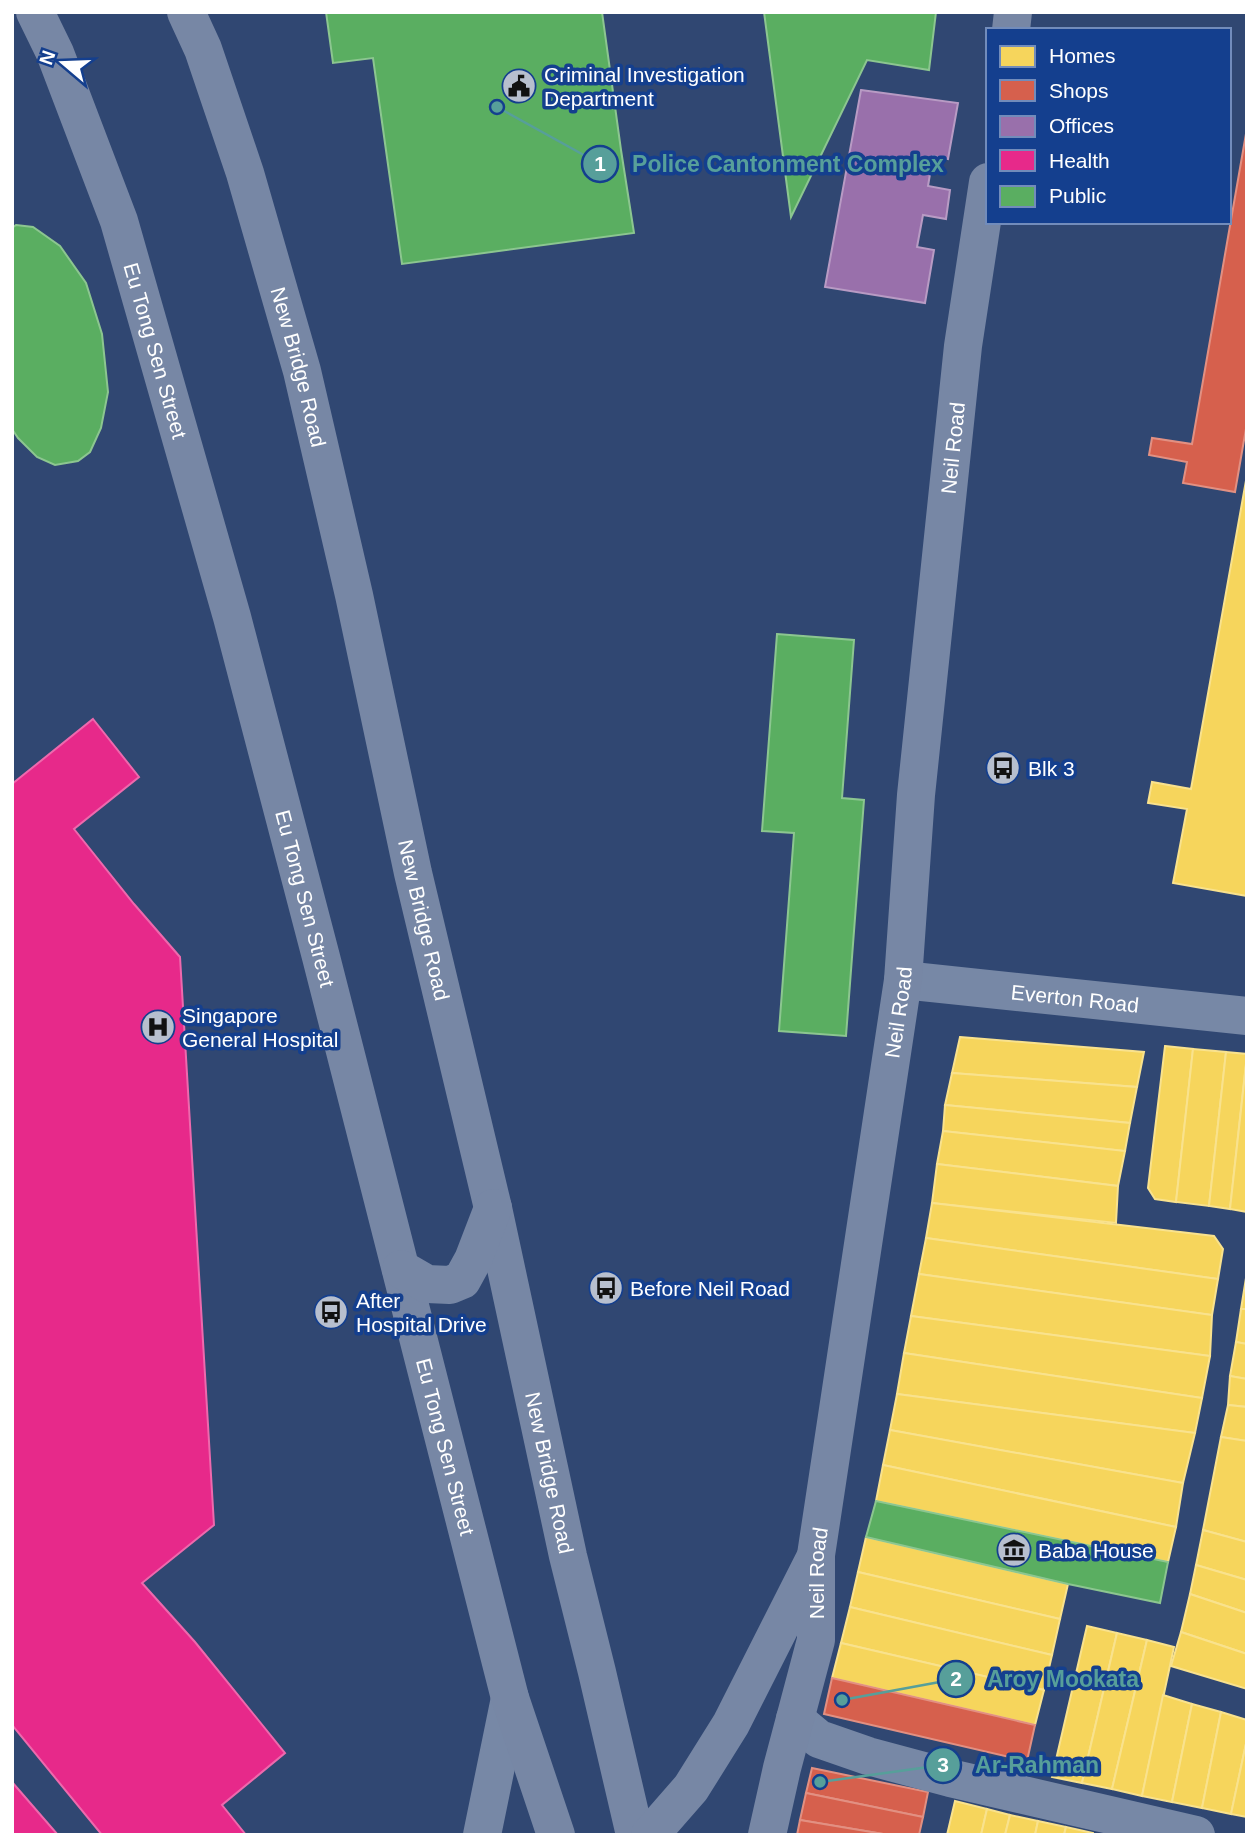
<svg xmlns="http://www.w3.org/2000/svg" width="1259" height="1847" font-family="Helvetica,sans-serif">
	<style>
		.homes { fill: #f6d55c; stroke: #f9e28d; stroke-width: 2 }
		.shops { fill: #d6604d; stroke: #e29082; stroke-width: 2 }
		.offices { fill: #9970ab; stroke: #b89bc4; stroke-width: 2 }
		.health { fill: #e7298a; stroke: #ee69ad; stroke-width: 2 }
		.public { fill: #5aae61; stroke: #8cc690; stroke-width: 2 }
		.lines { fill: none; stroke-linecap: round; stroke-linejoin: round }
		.minor { stroke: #7788a6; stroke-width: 38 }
		.major { stroke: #7787a5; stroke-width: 38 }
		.labels { text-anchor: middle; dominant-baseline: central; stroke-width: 7; stroke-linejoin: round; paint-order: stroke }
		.poi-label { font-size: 21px; fill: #fff; stroke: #143f8e; text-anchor: start }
		.street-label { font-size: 21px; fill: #fff; stroke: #143f8e }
		.leader { fill: none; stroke: #579f9a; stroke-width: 2.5 }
		.callout-dot { fill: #579f9a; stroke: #143f8e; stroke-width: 2.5 }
		.mark-label { font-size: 21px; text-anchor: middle; font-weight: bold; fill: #fff }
		.callout-label { font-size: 23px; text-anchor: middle; font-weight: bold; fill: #579f9a; stroke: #143f8e; stroke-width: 7; stroke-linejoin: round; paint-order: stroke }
	</style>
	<rect width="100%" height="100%" fill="#304772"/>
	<!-- homes -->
	<g class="homes">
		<path d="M1247 475V896L1173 883 1187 809 1148 803 1152 782 1191 789Z"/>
		<path d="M960 1037 1144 1052 1137 1087 952 1073Z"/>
		<path d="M1165 1046 1193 1049 1176 1202 1155 1199 1148 1188Z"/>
		<path d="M1193 1049 1226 1052 1209 1206 1176 1202Z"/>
		<path d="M1226 1052 1247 1054 1230 1209 1209 1206Z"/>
		<path d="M1247 1056V1212L1230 1209Z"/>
		<path d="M952 1073 1137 1087 1130 1123 945 1105Z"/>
		<path d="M945 1105 1130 1123 1125 1151 943 1131Z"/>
		<path d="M943 1131 1125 1151 1118 1186 937 1164Z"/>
		<path d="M937 1164 1118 1186 1116 1223 932 1203Z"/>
		<path d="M932 1203 1214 1236 1223 1249 1218 1279 926 1238Z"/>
		<path d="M926 1238 1218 1279 1212 1315 919 1274Z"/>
		<path d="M919 1274 1212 1315 1210 1356 911 1316Z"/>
		<path d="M1246 1278H1247V1309H1241Z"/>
		<path d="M1241 1309H1247V1344L1236 1342Z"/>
		<path d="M911 1316 1210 1356 1202 1398 904 1353Z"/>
		<path d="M1236 1342 1247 1344V1379L1230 1376Z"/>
		<path d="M904 1353 1202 1398 1195 1433 897 1394Z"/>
		<path d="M1230 1376 1247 1379V1407L1228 1405Z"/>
		<path d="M897 1394 1195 1433 1183 1483 890 1430Z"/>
		<path d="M1228 1405 1247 1407V1441L1221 1437Z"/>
		<path d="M890 1430 1183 1483 1176 1527 883 1465Z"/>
		<path d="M1221 1437 1247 1441V1542L1203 1530Z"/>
		<path d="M883 1465 1176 1527 1168 1562 876 1501Z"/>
		<path d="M1203 1530 1247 1542V1580L1196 1565Z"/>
		<path d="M866 1537 1068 1584 1060 1619 858 1572Z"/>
		<path d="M1196 1565 1247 1580V1613L1190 1594Z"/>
		<path d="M858 1572 1060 1619 1052 1655 850 1607Z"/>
		<path d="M1190 1594 1247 1613V1654L1181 1632Z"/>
		<path d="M850 1607 1052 1655 1044 1690 841 1643Z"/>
		<path d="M1087 1626 1117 1633 1082 1783 1052 1777Z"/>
		<path d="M1181 1632 1247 1654V1689L1171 1666Z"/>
		<path d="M1117 1633 1147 1640 1112 1789 1082 1783Z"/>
		<path d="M1147 1640 1174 1647 1142 1796 1112 1789Z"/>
		<path d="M841 1643 1044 1690 1035 1725 832 1678Z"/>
		<path d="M1163 1695 1192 1704 1172 1802 1142 1796Z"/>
		<path d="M1192 1704 1221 1712 1202 1808 1172 1802Z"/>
		<path d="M1221 1712 1247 1720V1739L1231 1814 1202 1808Z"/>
		<path d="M1247 1739V1817L1231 1814Z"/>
		<path d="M955 1801 987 1809 981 1835H947Z"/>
		<path d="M987 1809 1010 1815 1005 1835H981Z"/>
		<path d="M1010 1815 1038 1821 1035 1835H1005Z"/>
		<path d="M1038 1821 1066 1827 1064 1835H1035Z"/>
		<path d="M1066 1827 1093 1833V1835H1064Z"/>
	</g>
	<!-- shops -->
	<g class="shops">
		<path d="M1247 128V423L1235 492 1183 483 1187 462 1149 455 1152 438 1192 444Z"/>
		<path d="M832 1678 1035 1725 1027 1761 824 1714Z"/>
		<path d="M812 1768 928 1792 923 1817 806 1793Z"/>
		<path d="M806 1793 923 1817 919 1835H889L800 1820Z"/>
		<path d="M800 1820 889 1835H797Z"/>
	</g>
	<!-- offices -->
	<path class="offices" d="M861 90 958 103 948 159 933 156 928 186 950 190 946 219 923 215 917 247 934 250 925 303 825 287Z"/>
	<!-- health -->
	<g class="health">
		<path d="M93 719 139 777 74 829 134 904 180 957 214 1525 142 1583 195 1642 285 1753 222 1805 246 1835H102L12 1725V784Z"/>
		<path d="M12 1782 58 1835H12Z"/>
	</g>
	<!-- public -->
	<g class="public">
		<path d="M326 12H602L621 150 634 233 402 264 373 58 333 63Z"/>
		<path d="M764 12H936L929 70 867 60 791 217Z"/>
		<path d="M16 225 33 227 60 246 86 283 102 334 108 392 101 428 90 452 78 461 55 465 37 457 18 438 12 429V228Z"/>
		<path d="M777 634 854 640 842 798 864 800 846 1036 779 1031 794 833 762 831Z"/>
		<path d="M876 1501 1168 1562 1160 1603 1068 1584 866 1537Z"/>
	</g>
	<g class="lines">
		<!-- minor -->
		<g class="minor">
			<path id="s1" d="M903 980 1247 1016"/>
			<path d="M795 1719 819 1739 868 1756 950 1778 1196 1835"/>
			<path d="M482 1835 510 1698"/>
		</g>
		<!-- major -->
		<g class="major">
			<path id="s2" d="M35 12 55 53 119 221 232 617 321 957 510 1698 556 1835"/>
			<path id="s3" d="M186 12 203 49 245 173 302 371 354 595 413 873 493 1208 568 1556 597 1672 635 1835"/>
			<path d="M1011 30 1013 12"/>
			<path d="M401 1269 427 1284 450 1285 462 1280 473 1260 493 1208"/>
			<path d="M650 1835 691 1788 731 1724 814 1560"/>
			<path id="s4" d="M767 1835 782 1768 816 1640V1555L903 980 916 795 963 346 988 182"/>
		</g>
	</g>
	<!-- icons -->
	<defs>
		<g id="civic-disc" transform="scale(1.75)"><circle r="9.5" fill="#b7bfce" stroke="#143f8e"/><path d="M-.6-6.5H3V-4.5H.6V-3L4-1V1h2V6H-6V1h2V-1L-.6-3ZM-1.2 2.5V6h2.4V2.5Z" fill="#111"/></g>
		<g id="bus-disc" transform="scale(1.75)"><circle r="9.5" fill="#b7bfce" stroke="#143f8e"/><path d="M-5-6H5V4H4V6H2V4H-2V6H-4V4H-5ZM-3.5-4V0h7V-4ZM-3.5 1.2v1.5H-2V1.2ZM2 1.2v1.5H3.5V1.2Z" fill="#111"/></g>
		<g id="hospital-disc" transform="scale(1.75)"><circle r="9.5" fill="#b7bfce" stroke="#143f8e"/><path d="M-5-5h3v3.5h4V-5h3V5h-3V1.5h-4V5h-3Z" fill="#111"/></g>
		<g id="museum-disc" transform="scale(1.75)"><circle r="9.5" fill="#b7bfce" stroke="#143f8e"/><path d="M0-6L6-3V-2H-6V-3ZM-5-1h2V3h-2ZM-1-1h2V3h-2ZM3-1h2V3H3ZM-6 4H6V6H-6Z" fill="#111"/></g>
	</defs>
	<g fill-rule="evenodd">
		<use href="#civic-disc" x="519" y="86"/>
		<use href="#bus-disc" x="1003" y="768"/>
		<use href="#hospital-disc" x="158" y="1027"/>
		<use href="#bus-disc" x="606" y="1288"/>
		<use href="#bus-disc" x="331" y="1312"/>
		<use href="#museum-disc" x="1014" y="1550"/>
	</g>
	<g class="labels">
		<!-- poi labels -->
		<g class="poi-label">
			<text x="544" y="74">Criminal Investigation<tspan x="544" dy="24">Department</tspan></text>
			<text x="1028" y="768">Blk 3</text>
			<text x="182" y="1015">Singapore<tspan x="182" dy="24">General Hospital</tspan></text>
			<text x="630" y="1288">Before Neil Road</text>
			<text x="356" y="1300">After<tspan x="356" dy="24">Hospital Drive</tspan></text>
			<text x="1038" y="1550">Baba House</text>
		</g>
		<!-- street labels -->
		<g class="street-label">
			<text stroke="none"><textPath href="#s2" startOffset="360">Eu Tong Sen Street</textPath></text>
			<text stroke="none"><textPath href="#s3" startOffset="373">New Bridge Road</textPath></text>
			<text stroke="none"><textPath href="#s4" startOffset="1402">Neil Road</textPath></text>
			<text stroke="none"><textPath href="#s2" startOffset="928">Eu Tong Sen Street</textPath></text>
			<text stroke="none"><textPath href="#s3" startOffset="940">New Bridge Road</textPath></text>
			<text stroke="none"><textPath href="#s1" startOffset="173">Everton Road</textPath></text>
			<text stroke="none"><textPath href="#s4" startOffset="835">Neil Road</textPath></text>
			<text stroke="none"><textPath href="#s2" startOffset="1494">Eu Tong Sen Street</textPath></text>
			<text stroke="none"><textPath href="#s3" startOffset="1507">New Bridge Road</textPath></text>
			<text stroke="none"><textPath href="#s4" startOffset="268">Neil Road</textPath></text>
		</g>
	</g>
	<!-- callouts -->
	<path class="leader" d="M497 107L600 164M842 1700L956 1679M820 1782L943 1765"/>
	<g class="callout-dot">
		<circle cx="497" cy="107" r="7"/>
		<circle cx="842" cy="1700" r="7"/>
		<circle cx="820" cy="1782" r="7"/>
		<circle cx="600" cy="164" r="18"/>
		<circle cx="956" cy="1679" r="18"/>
		<circle cx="943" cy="1765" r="18"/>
	</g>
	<g class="mark-label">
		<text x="600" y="171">1</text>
		<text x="956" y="1686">2</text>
		<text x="943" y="1772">3</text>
	</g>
	<g class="callout-label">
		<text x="788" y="172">Police Cantonment Complex</text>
		<text x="1063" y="1687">Aroy Mookata</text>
		<text x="1037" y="1773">Ar-Rahman</text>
	</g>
	<!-- border -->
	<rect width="1259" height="1847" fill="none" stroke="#ffffff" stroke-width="28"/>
	<!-- legend -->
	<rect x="986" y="28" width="245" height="196" fill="#143f8e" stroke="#728cbb" stroke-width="2"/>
	<rect x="1000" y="46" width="35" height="21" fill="#f6d55c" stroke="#728cbb" stroke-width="2"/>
	<text x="1049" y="63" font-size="21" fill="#ffffff">Homes</text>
	<rect x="1000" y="80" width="35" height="21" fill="#d6604d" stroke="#728cbb" stroke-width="2"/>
	<text x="1049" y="98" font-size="21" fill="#ffffff">Shops</text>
	<rect x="1000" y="116" width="35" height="21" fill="#9970ab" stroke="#728cbb" stroke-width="2"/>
	<text x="1049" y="133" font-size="21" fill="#ffffff">Offices</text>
	<rect x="1000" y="150" width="35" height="21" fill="#e7298a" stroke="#728cbb" stroke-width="2"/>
	<text x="1049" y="168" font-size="21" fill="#ffffff">Health</text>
	<rect x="1000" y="186" width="35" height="21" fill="#5aae61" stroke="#728cbb" stroke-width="2"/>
	<text x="1049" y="203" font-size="21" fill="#ffffff">Public</text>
	<!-- north arrow -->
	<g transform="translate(63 63) rotate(289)" stroke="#143f8e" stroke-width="5" paint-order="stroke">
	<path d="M0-5L12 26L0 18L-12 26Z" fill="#ffffff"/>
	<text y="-10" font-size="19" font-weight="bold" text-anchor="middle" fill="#ffffff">N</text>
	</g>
</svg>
